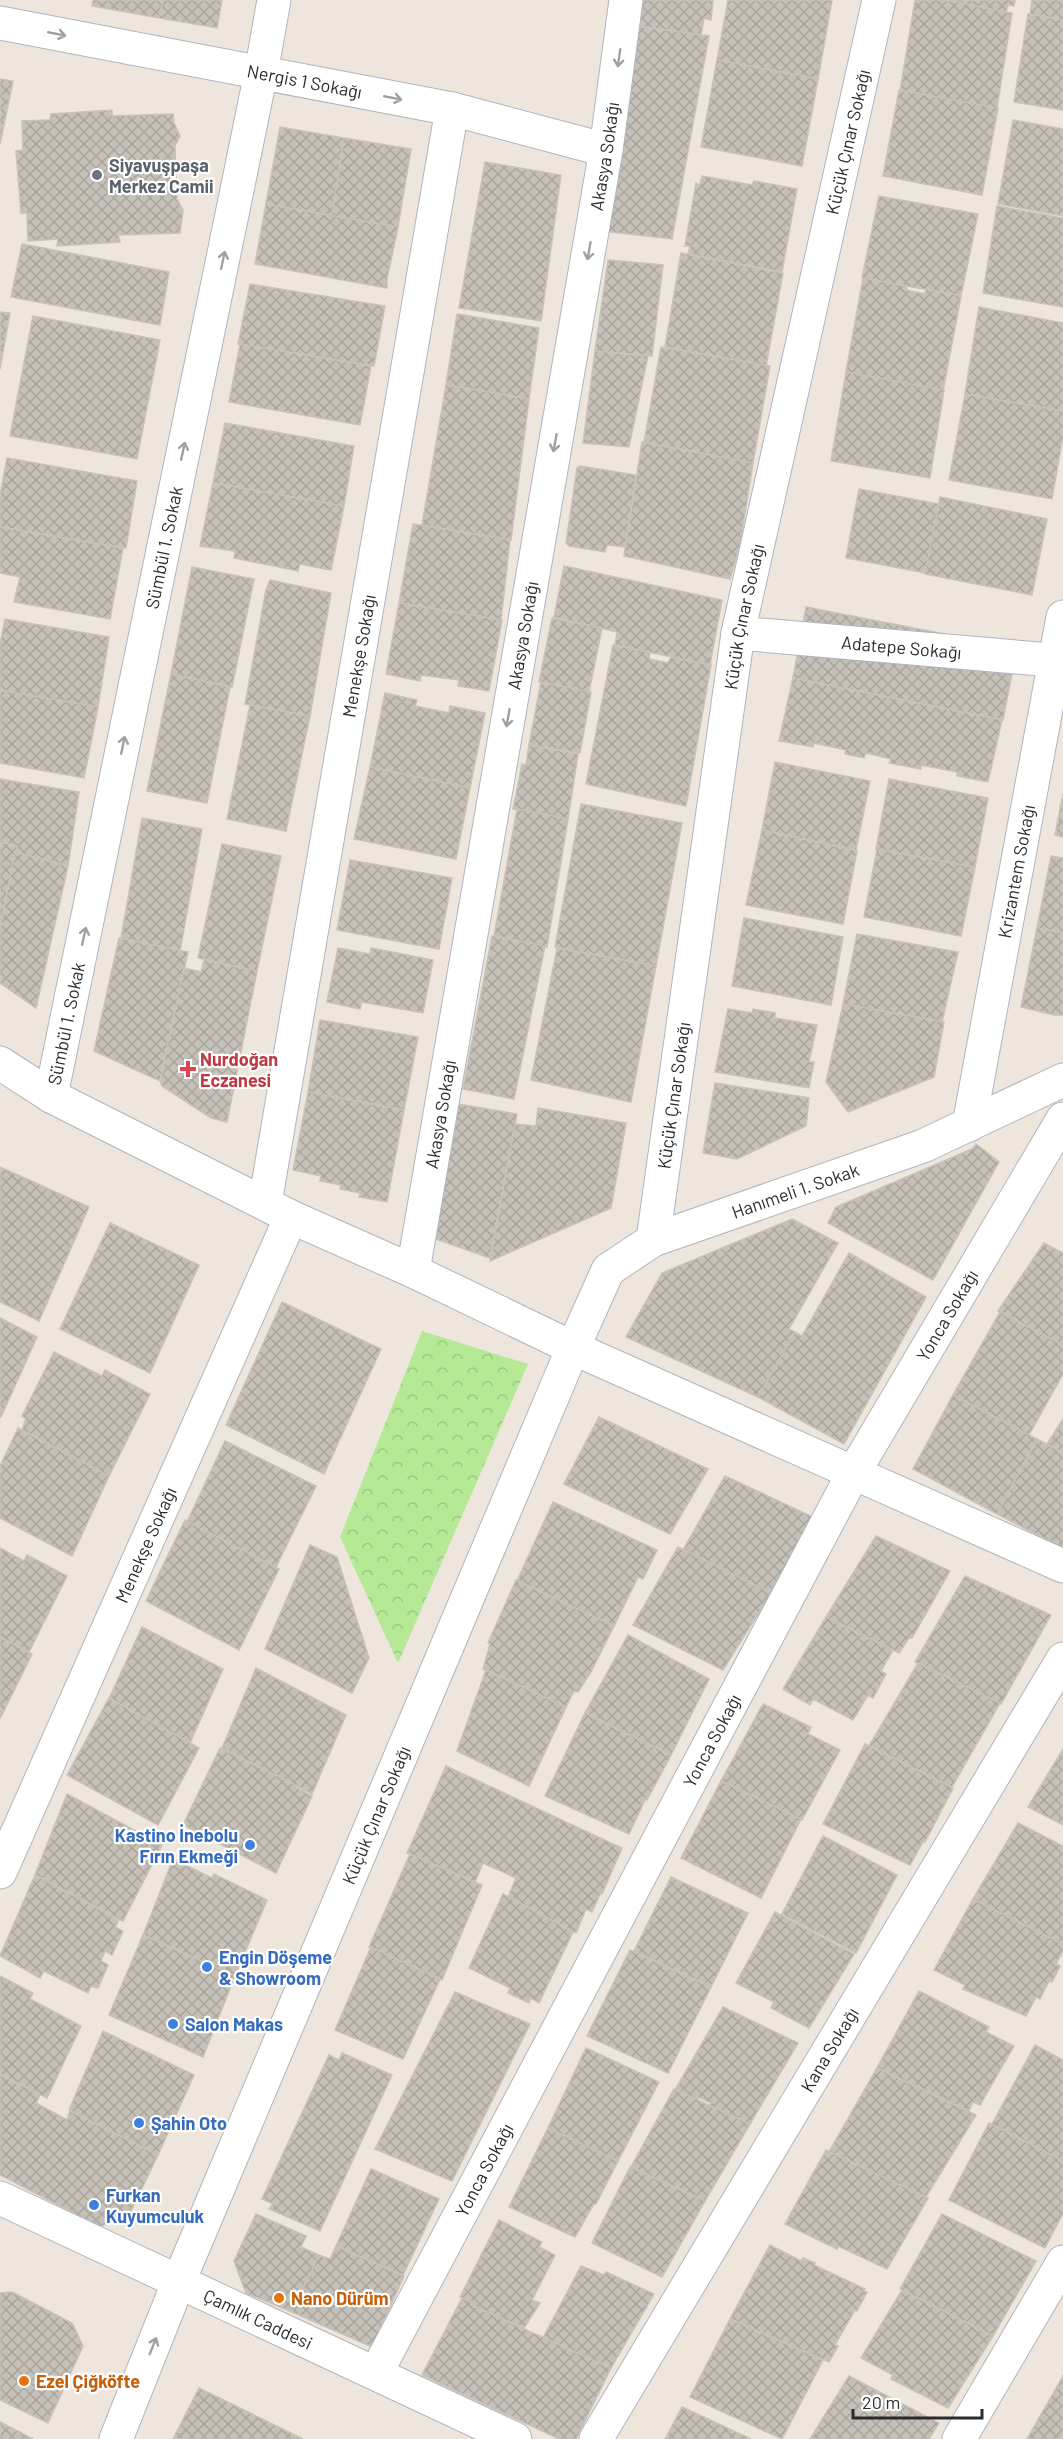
<svg xmlns="http://www.w3.org/2000/svg" width="1063" height="2439" font-family="Barlow,sans-serif">
	<style>
		.forest { fill: url(#forest-crowns) }
		.building { fill: url(#building-cross-hatch); stroke: #cac2b6; stroke-width: 1.5 }
		.lines { fill: none; stroke-linecap: round; stroke-linejoin: round }
		.minor-casing { stroke: #b1b4c0; stroke-width: 35 }
		.minor { stroke: #fff; stroke-width: 33 }
		.oneway { stroke: #a0a0a0 }
		.worship-dot { fill: #6b7280; stroke: #fff; stroke-width: 2 }
		.health-dot { fill: #e0444e; stroke: #fff; stroke-width: 2 }
		.shop-dot { fill: #3f7fe0; stroke: #fff; stroke-width: 2 }
		.food-dot { fill: #e8710a; stroke: #fff; stroke-width: 2 }
		.labels { text-anchor: middle; dominant-baseline: central; stroke-width: 4.5; stroke-linejoin: round; paint-order: stroke }
		.street-label { font-size: 18px; fill: #2c2c2c; stroke: #fff }
		.worship-label { font-size: 18px; font-weight: bold; fill: #5b616d; stroke: #fff; text-anchor: start }
		.health-label { font-size: 18px; font-weight: bold; fill: #be3a42; stroke: #fff; text-anchor: start }
		.shop-label { font-size: 18px; font-weight: bold; fill: #366cbe; stroke: #fff; text-anchor: start }
		.food-label { font-size: 18px; font-weight: bold; fill: #c56008; stroke: #fff; text-anchor: start }
	</style>
	<defs>
		<pattern id="forest-crowns" width="20" height="18" patternUnits="userSpaceOnUse" patternTransform="scale(1.5)"><rect width="20" height="18" fill="#b5e996"/><path d="M2 6a3 3 0 1 1 6 0M12 15a3 3 0 1 1 6 0" fill="none" stroke="#9cc881"/></pattern>
		<pattern id="building-cross-hatch" width="8" height="8" patternUnits="userSpaceOnUse" patternTransform="scale(1.5)"><rect width="8" height="8" fill="#c6c1b8"/><path d="M0 0l8 8M0 8l8-8" fill="none" stroke="#aaa69e"/></pattern>
	</defs>
	<rect width="100%" height="100%" fill="#eee6dd"/>
	<!-- forest -->
	<path class="forest" d="M422 1331 528 1364 398 1663 340 1537Z"/>
	<!-- building -->
	<g class="building">
		<path d="M93 0H163L159 18 92 6Z"/>
		<path d="M163 0H222L217 28 159 18Z"/>
		<path d="M642 0H713L711 20 704 18 701 35 638 26Z"/>
		<path d="M728 0H832L818 79 717 60Z"/>
		<path d="M915 0H946L1012 13 997 108 900 91Z"/>
		<path d="M946 0H1015L1014 6 1008 5 1006 12Z"/>
		<path d="M1032 0H1063V20L1030 14Z"/>
		<path d="M1028 14 1063 20V110L1014 102Z"/>
		<path d="M636 26 709 36 672 239 603 231Z"/>
		<path d="M717 60 818 79 802 166 701 147Z"/>
		<path d="M0 79 13 81 0 144Z"/>
		<path d="M899 90 998 108 982 195 883 176Z"/>
		<path d="M112 110V116L173 114 174 123 180 136 175 146 177 199 183 210 180 233 118 235 120 242 57 246 58 239 28 241 27 213H21L16 151 23 150 22 121 50 120 51 114Z"/>
		<path d="M1013 120 1063 129V216L998 204Z"/>
		<path d="M280 127 344 138 332 216 266 204Z"/>
		<path d="M344 138 411 149 398 227 332 216Z"/>
		<path d="M485 162 561 175 541 321 459 308Z"/>
		<path d="M702 176 752 185 754 181 797 189 782 272 688 254 690 246H685L696 183 700 185Z"/>
		<path d="M879 196 978 214 961 296 862 278Z"/>
		<path d="M266 204 398 227 387 279V288L255 264Z"/>
		<path d="M997 206 1063 218V307L983 293Z"/>
		<path d="M22 244 169 272 160 325 11 297Z"/>
		<path d="M681 253 783 273 766 366 665 347Z"/>
		<path d="M608 260 663 265 652 356 595 351Z"/>
		<path d="M863 278 906 286 907 290 925 294 926 289 961 296 943 391 846 372Z"/>
		<path d="M250 284 385 306 374 366 238 344Z"/>
		<path d="M979 307 1063 323V411L965 394Z"/>
		<path d="M0 312 10 313 0 369Z"/>
		<path d="M457 314 539 328 529 399 446 385Z"/>
		<path d="M33 316 160 340 137 459 10 436Z"/>
		<path d="M240 344 371 366 360 425 229 402Z"/>
		<path d="M661 347 770 366 753 463 644 442Z"/>
		<path d="M595 351 648 356 629 447 583 443Z"/>
		<path d="M846 372 944 390 930 478 831 461Z"/>
		<path d="M446 385 529 399 511 540 422 525Z"/>
		<path d="M965 394 1063 411V436L1052 499 949 480Z"/>
		<path d="M225 423 354 446 344 506 213 483Z"/>
		<path d="M642 442 753 463 740 545 730 579 624 556Z"/>
		<path d="M7 458 137 481 126 548 0 527V495Z"/>
		<path d="M580 466 636 475 625 547 607 545 605 552 569 546 566 543 577 468Z"/>
		<path d="M213 483 344 506 331 570 300 564 298 571 234 558 235 551 200 546Z"/>
		<path d="M859 489 939 504 926 573 846 558Z"/>
		<path d="M940 497 1047 519 1032 595 925 574Z"/>
		<path d="M413 524 510 540 501 620 399 603Z"/>
		<path d="M0 527 123 548 110 619 14 602 20 577 0 573Z"/>
		<path d="M564 566 722 600 710 665 615 645 617 632 554 617Z"/>
		<path d="M192 567 254 579 232 687 171 674Z"/>
		<path d="M270 580 331 593 310 716 245 704 266 590Z"/>
		<path d="M399 603 502 620 489 691 458 686 459 680 421 675 420 681 386 674Z"/>
		<path d="M806 607 1017 648 1003 720 793 678Z"/>
		<path d="M552 618 602 628 589 692 539 682Z"/>
		<path d="M5 619 109 637 98 707 0 691V644Z"/>
		<path d="M613 645 650 652 649 659 668 663 671 657 711 665 686 806 586 784Z"/>
		<path d="M171 674 230 687 207 803 147 791Z"/>
		<path d="M793 678 1002 720 988 782 957 776V772L921 765V769L889 763 891 759 866 753 864 758 845 754 846 750 814 743 813 747 779 741Z"/>
		<path d="M541 682 591 692 580 753 529 745Z"/>
		<path d="M0 690 98 707 84 778 0 763Z"/>
		<path d="M385 693 417 700 415 706 449 713 450 706 485 713 470 788 370 767Z"/>
		<path d="M250 705 310 716 286 831 227 819Z"/>
		<path d="M529 745 578 754 568 819 513 809 522 764 526 765Z"/>
		<path d="M775 762 870 781 856 850 762 830Z"/>
		<path d="M370 767 470 788 456 859 354 839Z"/>
		<path d="M0 779 79 792 68 866 15 852 17 846 0 843Z"/>
		<path d="M889 779 988 798 975 867 876 849Z"/>
		<path d="M1063 794V837L1055 835Z"/>
		<path d="M581 804 682 823 656 966 555 947Z"/>
		<path d="M517 809 568 819 547 947 494 936Z"/>
		<path d="M142 818 202 829 180 951 121 938Z"/>
		<path d="M762 830 857 851 843 924 746 905Z"/>
		<path d="M0 842 17 846 0 929Z"/>
		<path d="M222 844 281 856 257 971 198 958Z"/>
		<path d="M877 849 975 867 961 936 864 917Z"/>
		<path d="M15 852 68 866 36 1008 0 983V928Z"/>
		<path d="M1051 856 1063 858V933L1037 928Z"/>
		<path d="M350 860 452 878 439 949 337 930Z"/>
		<path d="M744 918 843 937 831 1005 732 986Z"/>
		<path d="M1037 928 1063 933V1015H1054L1021 1007Z"/>
		<path d="M857 934 958 952 942 1022 843 1004Z"/>
		<path d="M492 936 545 946 514 1099 463 1089Z"/>
		<path d="M119 938 188 952 160 1081 94 1051Z"/>
		<path d="M338 948 370 954 371 948 433 960 423 1013 362 1002 360 1009 327 1002Z"/>
		<path d="M557 948 656 966 631 1102 531 1080Z"/>
		<path d="M204 960 257 971 227 1122 211 1118 162 1086 160 1081 184 968 201 972Z"/>
		<path d="M843 1004 944 1022 934 1077 848 1112 826 1082Z"/>
		<path d="M728 1009 752 1013 753 1009 775 1013V1018L817 1025 809 1062H814L809 1088 715 1072Z"/>
		<path d="M320 1020 418 1037 404 1110 308 1092Z"/>
		<path d="M715 1083 809 1098 806 1126 737 1159 703 1153Z"/>
		<path d="M308 1092 404 1110 387 1202 359 1197 360 1193 340 1189 341 1185 320 1181 321 1176 293 1170Z"/>
		<path d="M458 1104 517 1114 490 1258 427 1236Z"/>
		<path d="M538 1108 626 1123 611 1208 490 1261 515 1124 536 1126Z"/>
		<path d="M976 1144 999 1162 933 1280 828 1223 836 1207 972 1149Z"/>
		<path d="M0 1167 89 1207 39 1321 0 1302Z"/>
		<path d="M792 1219 838 1243 789 1329 795 1332 758 1397 626 1337 662 1273Z"/>
		<path d="M110 1223 199 1265 150 1373 60 1329Z"/>
		<path d="M1044 1243 1063 1253V1345L998 1311Z"/>
		<path d="M849 1253 926 1297 844 1444 758 1397 795 1332 802 1336Z"/>
		<path d="M282 1302 381 1349 324 1474 226 1425Z"/>
		<path d="M1000 1312 1063 1345V1374L1029 1435 953 1395Z"/>
		<path d="M0 1318 37 1337 1 1417H0Z"/>
		<path d="M54 1352 102 1376 105 1370 150 1394 109 1476 22 1430 26 1419 22 1416Z"/>
		<path d="M953 1395 1037 1439 997 1514 913 1469Z"/>
		<path d="M599 1417 708 1469 670 1534 564 1484Z"/>
		<path d="M1063 1419V1453L1047 1444Z"/>
		<path d="M18 1428 109 1476 72 1556 0 1518V1466Z"/>
		<path d="M1037 1439 1063 1453V1548L997 1514Z"/>
		<path d="M225 1441 316 1486 276 1567 187 1522Z"/>
		<path d="M725 1476 813 1517 771 1593 683 1550Z"/>
		<path d="M553 1502 657 1550 643 1579 638 1577 614 1626 517 1581Z"/>
		<path d="M185 1520 279 1569 239 1650 146 1601Z"/>
		<path d="M876 1536 950 1571 912 1638H909L899 1653 826 1617Z"/>
		<path d="M310 1545 337 1557 369 1658 352 1693 265 1649Z"/>
		<path d="M678 1547 771 1593 723 1670 633 1625Z"/>
		<path d="M0 1548 24 1561 27 1555 67 1576 29 1652 0 1637Z"/>
		<path d="M965 1576 1051 1615 1001 1704 915 1662Z"/>
		<path d="M516 1580 614 1626 591 1672 578 1692 574 1691 566 1707 483 1669 490 1644 488 1643Z"/>
		<path d="M826 1617 893 1650 881 1671 886 1674 873 1698 868 1695 853 1720 813 1699 810 1705 783 1689Z"/>
		<path d="M142 1627 223 1669 190 1743 109 1699Z"/>
		<path d="M628 1635 709 1679 671 1755 585 1713Z"/>
		<path d="M0 1637 32 1654 0 1719Z"/>
		<path d="M918 1663 1000 1703 952 1787 869 1746Z"/>
		<path d="M256 1668 346 1715 312 1794 222 1748Z"/>
		<path d="M486 1670 566 1707 529 1786 457 1751Z"/>
		<path d="M109 1698 199 1748 158 1825 67 1775Z"/>
		<path d="M763 1704 811 1727 808 1734 840 1750 802 1820 721 1781Z"/>
		<path d="M585 1713 671 1755 647 1800 646 1798 629 1834 545 1796Z"/>
		<path d="M865 1744 953 1788 925 1842H923L910 1865 823 1824Z"/>
		<path d="M220 1748 298 1786 297 1788 312 1796 276 1873 183 1825Z"/>
		<path d="M1063 1749V1825L1028 1807Z"/>
		<path d="M446 1766 622 1848 602 1894H600L592 1912 586 1909 576 1933 508 1897 516 1878 483 1863 475 1882 407 1853Z"/>
		<path d="M721 1781 801 1819 761 1898 681 1858Z"/>
		<path d="M67 1794 162 1845 123 1921 35 1875Z"/>
		<path d="M1018 1823 1063 1846V1944L973 1899Z"/>
		<path d="M823 1836 897 1875 856 1953 782 1914Z"/>
		<path d="M410 1854 482 1885 442 1980 369 1947Z"/>
		<path d="M173 1859 212 1878 214 1874 267 1900 235 1976 143 1935Z"/>
		<path d="M35 1875 119 1920 115 1927 123 1931 112 1955 105 1951 101 1961 108 1965 98 1988 91 1986 88 1993 44 1971 40 1978 0 1956Z"/>
		<path d="M671 1877 748 1913 711 1987 634 1951Z"/>
		<path d="M503 1894 573 1932 539 2003 531 1998 529 2003 508 1993 510 1988 469 1968Z"/>
		<path d="M973 1899 1063 1944V1951L1056 1964 1060 1966 1052 1982 1049 1981 1040 1999 1036 1997 1026 2016 963 1989 965 1985 934 1970Z"/>
		<path d="M775 1912 854 1954 809 2028 771 2008 774 2002 736 1983Z"/>
		<path d="M143 1935 235 1976 203 2057 109 2015Z"/>
		<path d="M371 1947 440 1979 403 2059 335 2030Z"/>
		<path d="M630 1950 711 1987 668 2073 587 2036Z"/>
		<path d="M0 1976 33 1993 30 1999 81 2026 47 2098 0 2074Z"/>
		<path d="M919 1991 989 2027 986 2032 1014 2046 980 2105 973 2102 969 2111 877 2068Z"/>
		<path d="M455 1992 530 2024 452 2181 375 2149Z"/>
		<path d="M723 2007 798 2043 750 2124 709 2106 711 2103 698 2097V2100L675 2090Z"/>
		<path d="M103 2031 194 2075 158 2155 69 2110Z"/>
		<path d="M1035 2045 1063 2060V2161L992 2124Z"/>
		<path d="M586 2048 659 2082 618 2161 548 2128Z"/>
		<path d="M342 2053 392 2075 320 2231 269 2209 273 2204 262 2199 329 2055 339 2060Z"/>
		<path d="M877 2068 976 2115 926 2197 829 2152Z"/>
		<path d="M0 2074 40 2095 36 2103 67 2120 70 2111 158 2155 130 2213 100 2227 0 2175Z"/>
		<path d="M674 2089 750 2124 705 2201 631 2167Z"/>
		<path d="M989 2123 1063 2161V2213L1045 2248 949 2200Z"/>
		<path d="M548 2128 618 2161 596 2204H594L575 2237 509 2207Z"/>
		<path d="M826 2150 928 2198 887 2269 838 2246 837 2249 785 2224Z"/>
		<path d="M630 2167 705 2201 662 2277 592 2243Z"/>
		<path d="M371 2169 439 2199 403 2275 336 2246Z"/>
		<path d="M256 2214 306 2236 301 2247 319 2255 292 2312 246 2293 234 2261Z"/>
		<path d="M942 2214 1036 2261 993 2336 900 2289Z"/>
		<path d="M499 2220 542 2242 539 2247 555 2255 532 2300 540 2303 524 2328 471 2305 473 2303 460 2297Z"/>
		<path d="M770 2245 801 2261 803 2258 815 2263 814 2265 865 2289 863 2291 867 2292 857 2311 855 2310 835 2345 838 2346 829 2362 730 2319Z"/>
		<path d="M336 2246 404 2276 372 2347 292 2312 319 2255 330 2259Z"/>
		<path d="M581 2266 604 2275 606 2272 654 2294 611 2368 543 2338Z"/>
		<path d="M902 2290 993 2336 948 2408 891 2379 893 2375 861 2358Z"/>
		<path d="M12 2292 72 2323 83 2346 48 2423 0 2400V2293Z"/>
		<path d="M462 2298 473 2303 471 2305 611 2368 576 2439H559L422 2375Z"/>
		<path d="M730 2319 823 2360 782 2439 690 2397Z"/>
		<path d="M849 2376 939 2423 929 2439H810Z"/>
		<path d="M1063 2376V2439H1027Z"/>
		<path d="M199 2388 303 2439H173Z"/>
		<path d="M682 2407 751 2439H665Z"/>
		<path d="M0 2422 33 2439H0Z"/>
	</g>
	<g class="lines">
		<!-- minor casing -->
		<g class="minor-casing">
			<g id="minor">
				<path id="s1" d="M0 23 452 109 606 150"/>
				<path id="s2" d="M738 633 1063 661"/>
				<path d="M0 1063 51 1096 291 1217 413 1271 573 1348 1063 1566"/>
				<path id="s3" d="M51 1096 261 73 274 0"/>
				<path id="s4" d="M969 1125 1063 617"/>
				<path id="s5" d="M265 1203 452 109"/>
				<path id="s6" d="M653 1240 738 633 879 0"/>
				<path id="s7" d="M413 1271 606 150 626 0"/>
				<path id="s8" d="M0 1872 291 1217"/>
				<path id="s9" d="M0 2198 515 2439"/>
				<path id="s10" d="M376 2373 854 1472 1063 1119"/>
				<path id="s11" d="M116 2439 179 2281 573 1348 608 1270 653 1240 923 1146 1063 1080"/>
				<path id="s12" d="M596 2439 1063 1659"/>
				<path d="M959 2439 1063 2262"/>
			</g>
		</g>
		<!-- minor -->
		<use href="#minor" class="minor"/>
	</g>
	<!-- one-way arrows -->
	<defs><path id="oneway-shaft" d="M-6 0H5M1.5-3L5.5 0L1.5 3" fill="none" stroke-width="1.6" stroke-linecap="round" stroke-linejoin="round" transform="scale(1.5)"/></defs>
	<g class="oneway">
		<use href="#oneway-shaft" transform="translate(57 34) rotate(11)"/>
		<use href="#oneway-shaft" transform="translate(619 58) rotate(98)"/>
		<use href="#oneway-shaft" transform="translate(393 98) rotate(11)"/>
		<use href="#oneway-shaft" transform="translate(589 251) rotate(100)"/>
		<use href="#oneway-shaft" transform="translate(223 260) rotate(-78)"/>
		<use href="#oneway-shaft" transform="translate(555 443) rotate(100)"/>
		<use href="#oneway-shaft" transform="translate(183 451) rotate(-78)"/>
		<use href="#oneway-shaft" transform="translate(508 718) rotate(100)"/>
		<use href="#oneway-shaft" transform="translate(123 745) rotate(-78)"/>
		<use href="#oneway-shaft" transform="translate(84 936) rotate(-78)"/>
		<use href="#oneway-shaft" transform="translate(153 2346) rotate(-68)"/>
	</g>
	<!-- markers -->
	<circle class="worship-dot" cx="97" cy="175" r="6"/>
	<path class="health-dot" d="M185 1060h6v6h6v6h-6v6h-6v-6h-6v-6h6z"/>
	<g class="shop-dot">
		<circle cx="250" cy="1845" r="6"/>
		<circle cx="207" cy="1967" r="6"/>
		<circle cx="173" cy="2024" r="6"/>
		<circle cx="139" cy="2123" r="6"/>
		<circle cx="94" cy="2205" r="6"/>
	</g>
	<g class="food-dot">
		<circle cx="279" cy="2298" r="6"/>
		<circle cx="24" cy="2381" r="6"/>
	</g>
	<g class="labels">
		<!-- street labels -->
		<g class="street-label">
			<text stroke="none"><textPath href="#s1" startOffset="310">Nergis 1 Sokağı</textPath></text>
			<text stroke="none"><textPath href="#s6" startOffset="1116">Küçük Çınar Sokağı</textPath></text>
			<text stroke="none"><textPath href="#s7" startOffset="1131">Akasya Sokağı</textPath></text>
			<text stroke="none"><textPath href="#s3" startOffset="560">Sümbül 1. Sokak</textPath></text>
			<text stroke="none"><textPath href="#s6" startOffset="630">Küçük Çınar Sokağı</textPath></text>
			<text stroke="none"><textPath href="#s7" startOffset="645">Akasya Sokağı</textPath></text>
			<text stroke="none"><textPath href="#s2" startOffset="164">Adatepe Sokağı</textPath></text>
			<text stroke="none"><textPath href="#s5" startOffset="555">Menekşe Sokağı</textPath></text>
			<text stroke="none"><textPath href="#s4" startOffset="258">Krizantem Sokağı</textPath></text>
			<text stroke="none"><textPath href="#s3" startOffset="74">Sümbül 1. Sokak</textPath></text>
			<text stroke="none"><textPath href="#s6" startOffset="146">Küçük Çınar Sokağı</textPath></text>
			<text stroke="none"><textPath href="#s7" startOffset="159">Akasya Sokağı</textPath></text>
			<text stroke="none"><textPath href="#s11" startOffset="1473">Hanımeli 1. Sokak</textPath></text>
			<text stroke="none"><textPath href="#s10" startOffset="1202">Yonca Sokağı</textPath></text>
			<text stroke="none"><textPath href="#s8" startOffset="358">Menekşe Sokağı</textPath></text>
			<text stroke="none"><textPath href="#s10" startOffset="716">Yonca Sokağı</textPath></text>
			<text stroke="none"><textPath href="#s11" startOffset="676">Küçük Çınar Sokağı</textPath></text>
			<text stroke="none"><textPath href="#s12" startOffset="454">Kana Sokağı</textPath></text>
			<text stroke="none"><textPath href="#s10" startOffset="230">Yonca Sokağı</textPath></text>
			<text stroke="none"><textPath href="#s9" startOffset="285">Çamlık Caddesi</textPath></text>
		</g>
		<!-- worship labels -->
		<g class="worship-label">
			<text x="109" y="165">Siyavuşpaşa<tspan x="109" dy="21">Merkez Camii</tspan></text>
		</g>
		<!-- health labels -->
		<g class="health-label">
			<text x="200" y="1059">Nurdoğan<tspan x="200" dy="21">Eczanesi</tspan></text>
		</g>
		<!-- shop labels -->
		<g class="shop-label">
			<text x="238" y="1835" text-anchor="end">Kastino İnebolu<tspan x="238" dy="21">Fırın Ekmeği</tspan></text>
			<text x="219" y="1957">Engin Döşeme<tspan x="219" dy="21">&amp; Showroom</tspan></text>
			<text x="185" y="2024">Salon Makas</text>
			<text x="151" y="2123">Şahin Oto</text>
			<text x="106" y="2195">Furkan<tspan x="106" dy="21">Kuyumculuk</tspan></text>
		</g>
		<!-- food labels -->
		<g class="food-label">
			<text x="291" y="2298">Nano Dürüm</text>
			<text x="36" y="2381">Ezel Çiğköfte</text>
		</g>
	</g>
	<!-- scale -->
	<path d="M853 2409v9h129v-9" fill="none" stroke="#2c2c2c" stroke-width="3"/>
	<text x="862" y="2409" font-size="18" fill="#2c2c2c" stroke="#ffffff" stroke-width="4.5" paint-order="stroke">20 m</text>
</svg>
